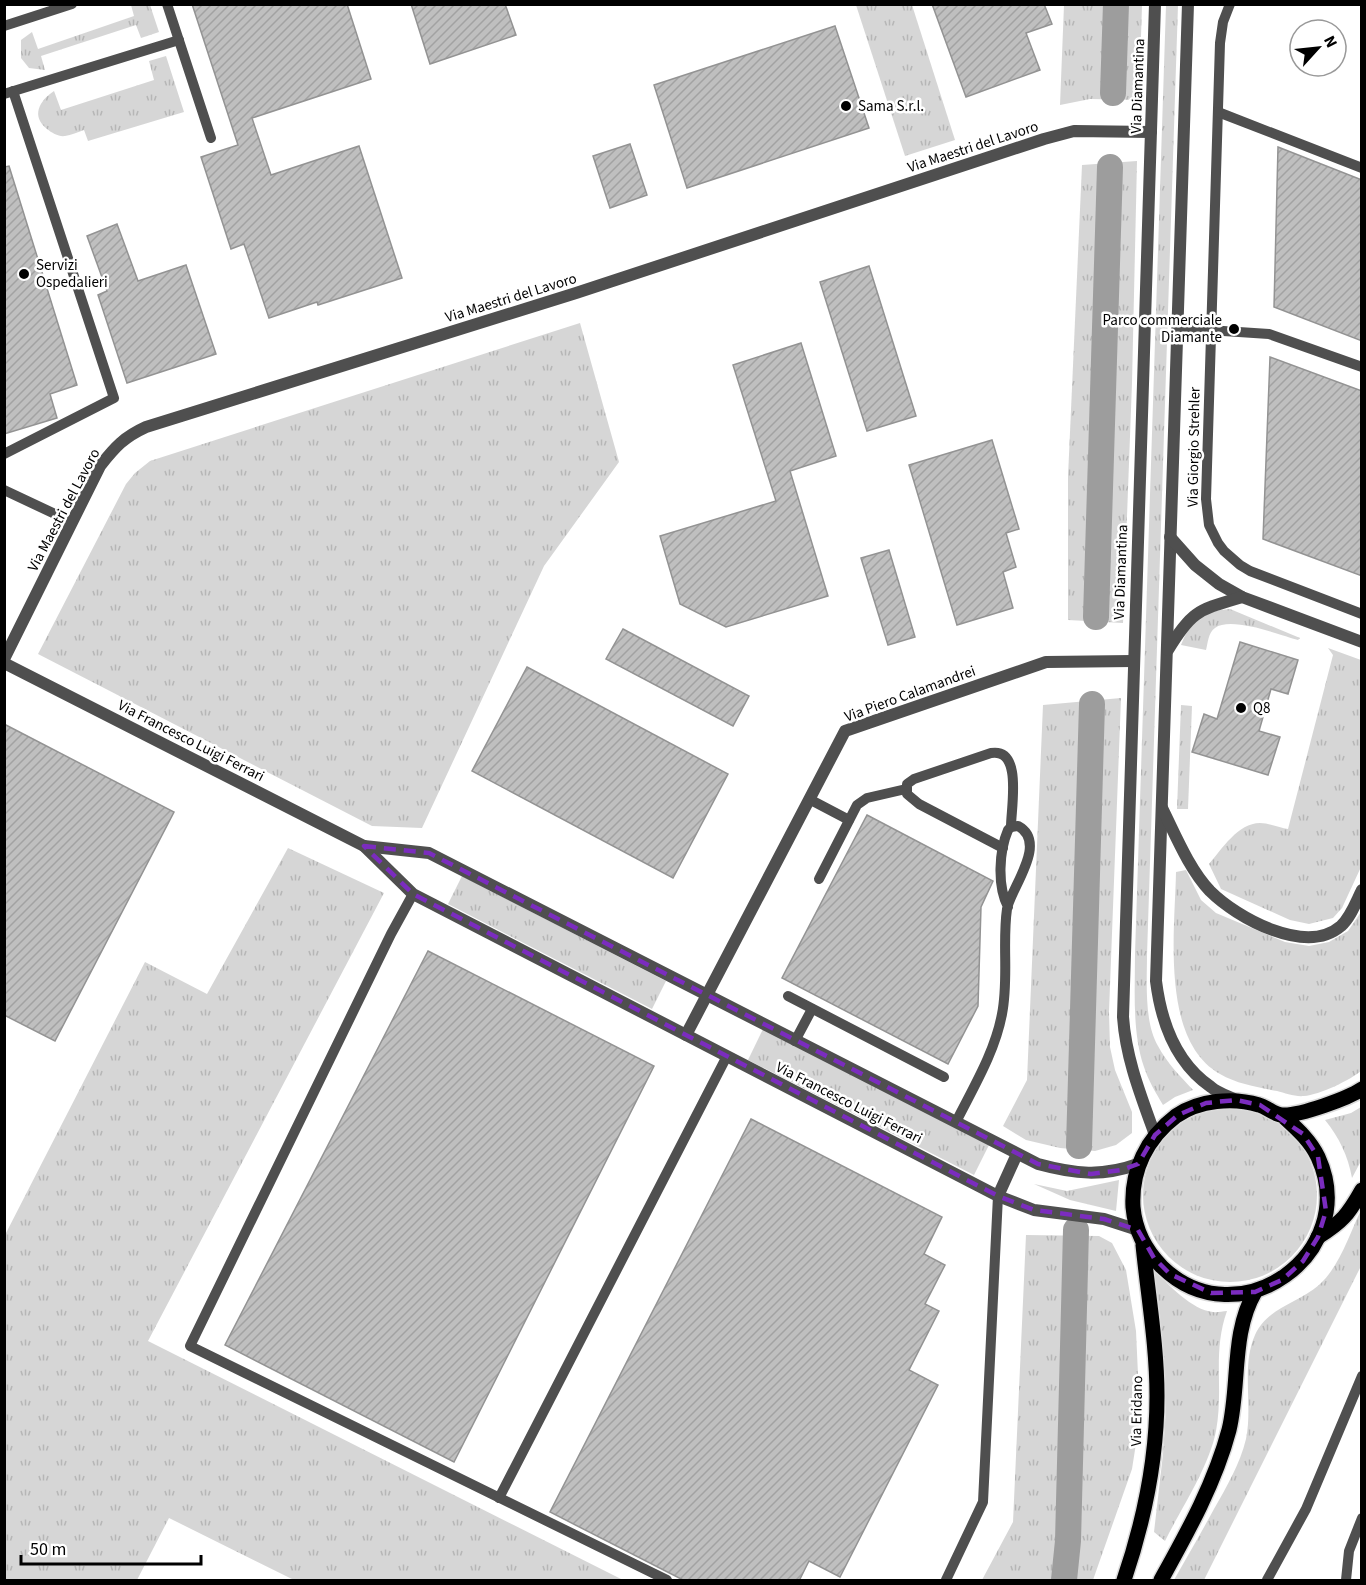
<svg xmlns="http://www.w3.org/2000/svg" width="1366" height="1585" font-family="'Source Sans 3',sans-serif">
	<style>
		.grass { fill: url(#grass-tufts) }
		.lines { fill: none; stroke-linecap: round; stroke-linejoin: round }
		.canal { stroke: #9d9d9d; stroke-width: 26 }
		.building { fill: url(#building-hatch); stroke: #939393; stroke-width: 1.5 }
		.primary-casing { stroke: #dbdbdb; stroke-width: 18 }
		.lane { stroke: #4f4f4f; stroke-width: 10 }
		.street { stroke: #4f4f4f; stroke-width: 12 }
		.primary { stroke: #000; stroke-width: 15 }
		.marked { fill: none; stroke: #7b2cbf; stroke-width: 4.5; stroke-dasharray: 12 8; stroke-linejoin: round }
		.poi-dot { fill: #000; stroke: #fff; stroke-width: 2 }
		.labels { text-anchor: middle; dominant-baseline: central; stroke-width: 5; stroke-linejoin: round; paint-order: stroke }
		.street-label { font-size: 15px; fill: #000; stroke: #fff }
		.poi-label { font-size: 15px; fill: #000; stroke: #fff; text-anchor: start }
	</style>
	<defs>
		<pattern id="grass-tufts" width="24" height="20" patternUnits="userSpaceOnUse" patternTransform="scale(1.5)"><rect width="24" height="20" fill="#d6d6d6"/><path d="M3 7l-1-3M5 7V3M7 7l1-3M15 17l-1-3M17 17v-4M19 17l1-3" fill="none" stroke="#b6b6b6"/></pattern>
		<pattern id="building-hatch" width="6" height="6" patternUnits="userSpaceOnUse" patternTransform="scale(1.5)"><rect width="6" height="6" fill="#bfbfbf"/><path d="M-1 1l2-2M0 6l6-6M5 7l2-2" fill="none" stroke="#a2a2a2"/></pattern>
	</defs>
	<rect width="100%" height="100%" fill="#fff"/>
	<!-- grass -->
	<g class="grass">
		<path d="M131 5H150L159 32 141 38 136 25 41 56 45 70 29 68 21 58V40L32 32 38 49 134 16Z"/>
		<path d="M856 5H912L955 140 905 156Z"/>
		<path d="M1064 5H1142L1139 100 1090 99 1060 105Z"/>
		<path d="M1178 5 1147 955C1147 982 1144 1022 1158 1046 1167 1063 1180 1076 1193 1090L1175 1097 1163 1105C1156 1093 1148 1080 1144 1067 1132 1032 1135 991 1135 954L1166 5Z"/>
		<path d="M166 56 184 112 88 141 84 130C78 132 71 135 65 136 59 137 52 133 47 129 31 116 39 101 54 91L61 110 154 80 149 61Z"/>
		<path d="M1137 161 1132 383 1123 623 1068 620V477L1082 165Z"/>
		<path d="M580 323 619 462 544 566 422 828 372 826 38 654 126 484 135 473 150 461Z"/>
		<path d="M1230 609 1300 638 1298 640C1280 635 1231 616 1215 628 1208 633 1208 643 1206 650L1181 645C1191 620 1203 611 1230 609Z"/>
		<path d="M1328 648 1361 660V867L1342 908 1333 918 1309 924 1290 920 1221 889 1209 864C1222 849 1238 823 1260 823 1269 823 1280 828 1288 829L1333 655Z"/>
		<path d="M1121 698 1109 1012 1110 1047 1115 1070 1132 1112V1133L1116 1145 1095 1151 1060 1148 1026 1140 1003 1126 1027 1080 1043 705Z"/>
		<path d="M1181 705 1192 706 1188 809H1177Z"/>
		<path d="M288 848 384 893 148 1341 623 1580H294L169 1518 137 1580H5V1235L145 962 207 994Z"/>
		<path d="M1186 870 1201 900 1216 913 1285 942 1309 946 1329 942 1348 931 1361 912 1362 1070C1351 1080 1319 1095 1304 1096 1295 1097 1285 1093 1277 1091 1257 1087 1237 1084 1220 1074 1160 1040 1175 930 1176 872Z"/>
		<path d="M462 876 666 981 652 1009 448 904Z"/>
		<path d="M763 1029 989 1145 974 1175 748 1060Z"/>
		<path d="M1361 1107V1161L1352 1178C1348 1156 1339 1137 1325 1120L1351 1113Z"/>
		<circle cx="1230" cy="1195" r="87"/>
		<path d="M1119 1180 1116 1211 1070 1200 1034 1184 1067 1191Z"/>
		<path d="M1361 1210V1266L1204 1580H1174C1187 1557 1201 1533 1214 1509 1227 1486 1240 1464 1246 1439 1253 1405 1241 1366 1255 1335 1267 1308 1298 1303 1319 1285 1340 1266 1349 1235 1361 1210Z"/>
		<path d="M1026 1235 1099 1236 1112 1243 1126 1270 1136 1331 1140 1418 1132 1469 1093 1580H982L1013 1522Z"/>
		<path d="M1152 1268C1166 1282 1191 1310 1213 1312 1217 1313 1222 1311 1227 1311 1212 1353 1224 1388 1216 1431 1209 1467 1182 1507 1165 1541L1154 1532 1163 1454 1166 1407Z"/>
	</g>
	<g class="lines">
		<!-- canal -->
		<g class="canal">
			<path d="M1113 93 1116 4"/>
			<path d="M1096 617 1110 167"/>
			<path d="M1079 1146 1092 704"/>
			<path d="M1064 1580 1068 1541 1076 1230"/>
		</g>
	</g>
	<!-- building -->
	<g class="building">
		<path d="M192 4H347L371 79 252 118 271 175 359 146 402 278 318 305 317 302 269 318 244 244 231 249 201 157 238 145Z"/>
		<path d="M411 4H505L516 35 430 64Z"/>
		<path d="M932 4H1044L1052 24 1026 33 1040 70 966 97Z"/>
		<path d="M835 26 869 128 687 188 654 85Z"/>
		<path d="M630 144 647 195 610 208 593 156Z"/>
		<path d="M1278 147 1362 180V341L1274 307Z"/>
		<path d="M9 166 77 385 50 394 57 418 4 434V167Z"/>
		<path d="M117 224 138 281 186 265 216 354 127 383 98 295 107 291 87 236Z"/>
		<path d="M869 266 916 416 867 431 820 282Z"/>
		<path d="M801 343 836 456 790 471 828 596 726 627 680 604 660 536 776 501 733 365Z"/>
		<path d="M1270 357 1362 391V576L1263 539Z"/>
		<path d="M992 440 1019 529 1006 533 1016 567 1003 572 1013 608 957 625 909 465Z"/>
		<path d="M889 550 915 637 888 645 861 558Z"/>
		<path d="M623 629 749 696 733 726 606 659Z"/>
		<path d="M1240 642 1298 660 1288 694 1271 689 1259 731 1280 737 1268 775 1192 752 1204 714 1217 719Z"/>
		<path d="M527 667 728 774 673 878 472 771Z"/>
		<path d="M4 724 174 812 55 1041 4 1015Z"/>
		<path d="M867 815 993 881 981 907 978 1006 948 1064 782 978Z"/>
		<path d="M428 951 654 1066 454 1462 225 1345Z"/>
		<path d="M751 1119 942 1217 924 1254 945 1265 925 1304 939 1311 909 1370 938 1385 840 1577 809 1561 799 1581H685L550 1512Z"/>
	</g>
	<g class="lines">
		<!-- primary casing -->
		<g class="primary-casing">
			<g id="primary">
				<path d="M1283 1116C1296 1128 1310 1140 1318 1157 1362 1253 1238 1341 1162 1267 1146 1251 1135 1230 1133 1207 1131 1170 1147 1138 1176 1116 1199 1100 1233 1097 1259 1105 1267 1107 1276 1116 1284 1115 1301 1115 1347 1099 1362 1089"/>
				<path d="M1318 1237C1342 1222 1348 1215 1362 1190"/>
				<path d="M1124 1580C1144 1521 1157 1459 1157 1396 1157 1346 1148 1295 1143 1245"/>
				<path d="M1161 1580C1187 1533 1215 1483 1229 1430 1240 1385 1231 1333 1255 1292"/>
			</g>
		</g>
		<!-- lane -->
		<g class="lane">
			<path d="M167 4 211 138"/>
			<path d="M1230 4 1223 22 1220 43 1206 499 1209 525 1218 543 1224 551 1240 565 1250 571 1362 614"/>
			<path d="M4 26 72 4"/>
			<path d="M4 94 179 40"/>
			<path d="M1218 112 1362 168"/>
			<path d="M1178 328 1269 334 1362 367"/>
			<path d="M4 454 114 398 13 91"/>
			<path d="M4 490 72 522"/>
			<path d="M809 799 849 820"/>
			<path d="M1003 848 919 804 907 794V784L914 779 991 753C1023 748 1011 807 1011 827"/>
			<path d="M819 879 857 805 867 798 906 789"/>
			<path d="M413 894 391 934 190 1346 667 1580"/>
			<path d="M788 996 944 1077"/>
			<path d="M795 1041 812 1009"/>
			<path d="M956 1122C973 1088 995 1052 1002 1014 1009 979 1002 943 1007 909 1010 889 1049 843 1018 826L1011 827 1008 830C999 851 997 886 1008 907"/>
			<path d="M499 1498 727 1056"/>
			<path d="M946 1580 983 1502 998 1196"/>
			<path d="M1267 1580 1306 1509 1362 1376"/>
			<path d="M1346 1580 1349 1551 1362 1518"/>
		</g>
		<!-- street -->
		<g class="street">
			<path d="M1188 4 1156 981C1161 1021 1176 1063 1211 1087 1218 1093 1228 1096 1236 1100"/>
			<path d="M1170 537 1195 565 1219 584 1242 597 1362 642"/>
			<path d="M1168 650C1192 610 1199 610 1242 597"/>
			<path d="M4 659 100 466C115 447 124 437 146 427L576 293 1044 139 1074 131 1151 132"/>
			<path d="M4 663 364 846 413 894 998 1196 1034 1210 1104 1219 1138 1230"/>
			<path d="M1162 808C1175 834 1189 869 1210 891 1237 918 1306 956 1341 926 1351 917 1356 902 1362 890"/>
			<path d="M364 846 429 853 1038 1164C1075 1174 1102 1177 1138 1164"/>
			<path d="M686 1035 845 731 1046 662 1133 661"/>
			<path d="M1155 1135C1141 1096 1126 1059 1123 1017L1155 4"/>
			<path d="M998 1196 1017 1154"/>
		</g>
		<!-- primary -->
		<use href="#primary" class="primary"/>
	</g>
	<!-- marked area -->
	<path class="marked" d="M364 846 429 853 1038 1164 1091 1174 1121 1170 1138 1164 1155 1135 1178 1115 1206 1103 1236 1100 1260 1105 1303 1134 1318 1157 1326 1211 1318 1237 1303 1261 1282 1280 1255 1292 1211 1293 1170 1274 1154 1258 1138 1230 1104 1219 1034 1210 998 1196 413 894Z"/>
	<!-- markers -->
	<g class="poi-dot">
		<circle cx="846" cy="106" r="6"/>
		<circle cx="24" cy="274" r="6"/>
		<circle cx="1234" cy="329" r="6"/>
		<circle cx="1241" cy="708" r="6"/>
	</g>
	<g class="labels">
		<!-- street labels -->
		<g class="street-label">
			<text transform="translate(1138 86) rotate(-88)">Via Diamantina</text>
			<text transform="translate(973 147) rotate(-18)">Via Maestri del Lavoro</text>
			<text transform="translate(511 298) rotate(-17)">Via Maestri del Lavoro</text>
			<text transform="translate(1194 447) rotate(-89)">Via Giorgio Strehler</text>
			<text transform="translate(64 510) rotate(-62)">Via Maestri del Lavoro</text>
			<text transform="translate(1121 572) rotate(-88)">Via Diamantina</text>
			<text transform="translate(910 694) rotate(-20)">Via Piero Calamandrei</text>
			<text transform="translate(191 741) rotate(27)">Via Francesco Luigi Ferrari</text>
			<text transform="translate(849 1103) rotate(27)">Via Francesco Luigi Ferrari</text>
			<text transform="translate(1137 1411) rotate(-89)">Via Eridano</text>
		</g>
		<!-- poi labels -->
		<g class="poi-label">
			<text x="858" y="106">Sama S.r.l.</text>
			<text x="36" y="265">Servizi<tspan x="36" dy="17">Ospedalieri</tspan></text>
			<text x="1222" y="320" text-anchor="end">Parco commerciale<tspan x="1222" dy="17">Diamante</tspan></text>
			<text x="1253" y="708">Q8</text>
		</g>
	</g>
	<!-- border -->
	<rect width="1366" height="1585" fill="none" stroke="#000000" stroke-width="12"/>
	<!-- north arrow -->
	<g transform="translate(1318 48) rotate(63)"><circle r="28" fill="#ffffff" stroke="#999999" stroke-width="1.5"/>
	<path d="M0-4.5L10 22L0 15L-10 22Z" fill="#000000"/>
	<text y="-9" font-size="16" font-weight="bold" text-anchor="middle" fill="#000000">N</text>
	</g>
	<!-- scale -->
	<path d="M21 1555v9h180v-9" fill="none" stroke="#000000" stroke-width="3"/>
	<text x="30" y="1555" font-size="18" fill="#000000" stroke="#ffffff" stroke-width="4.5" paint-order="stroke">50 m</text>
</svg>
